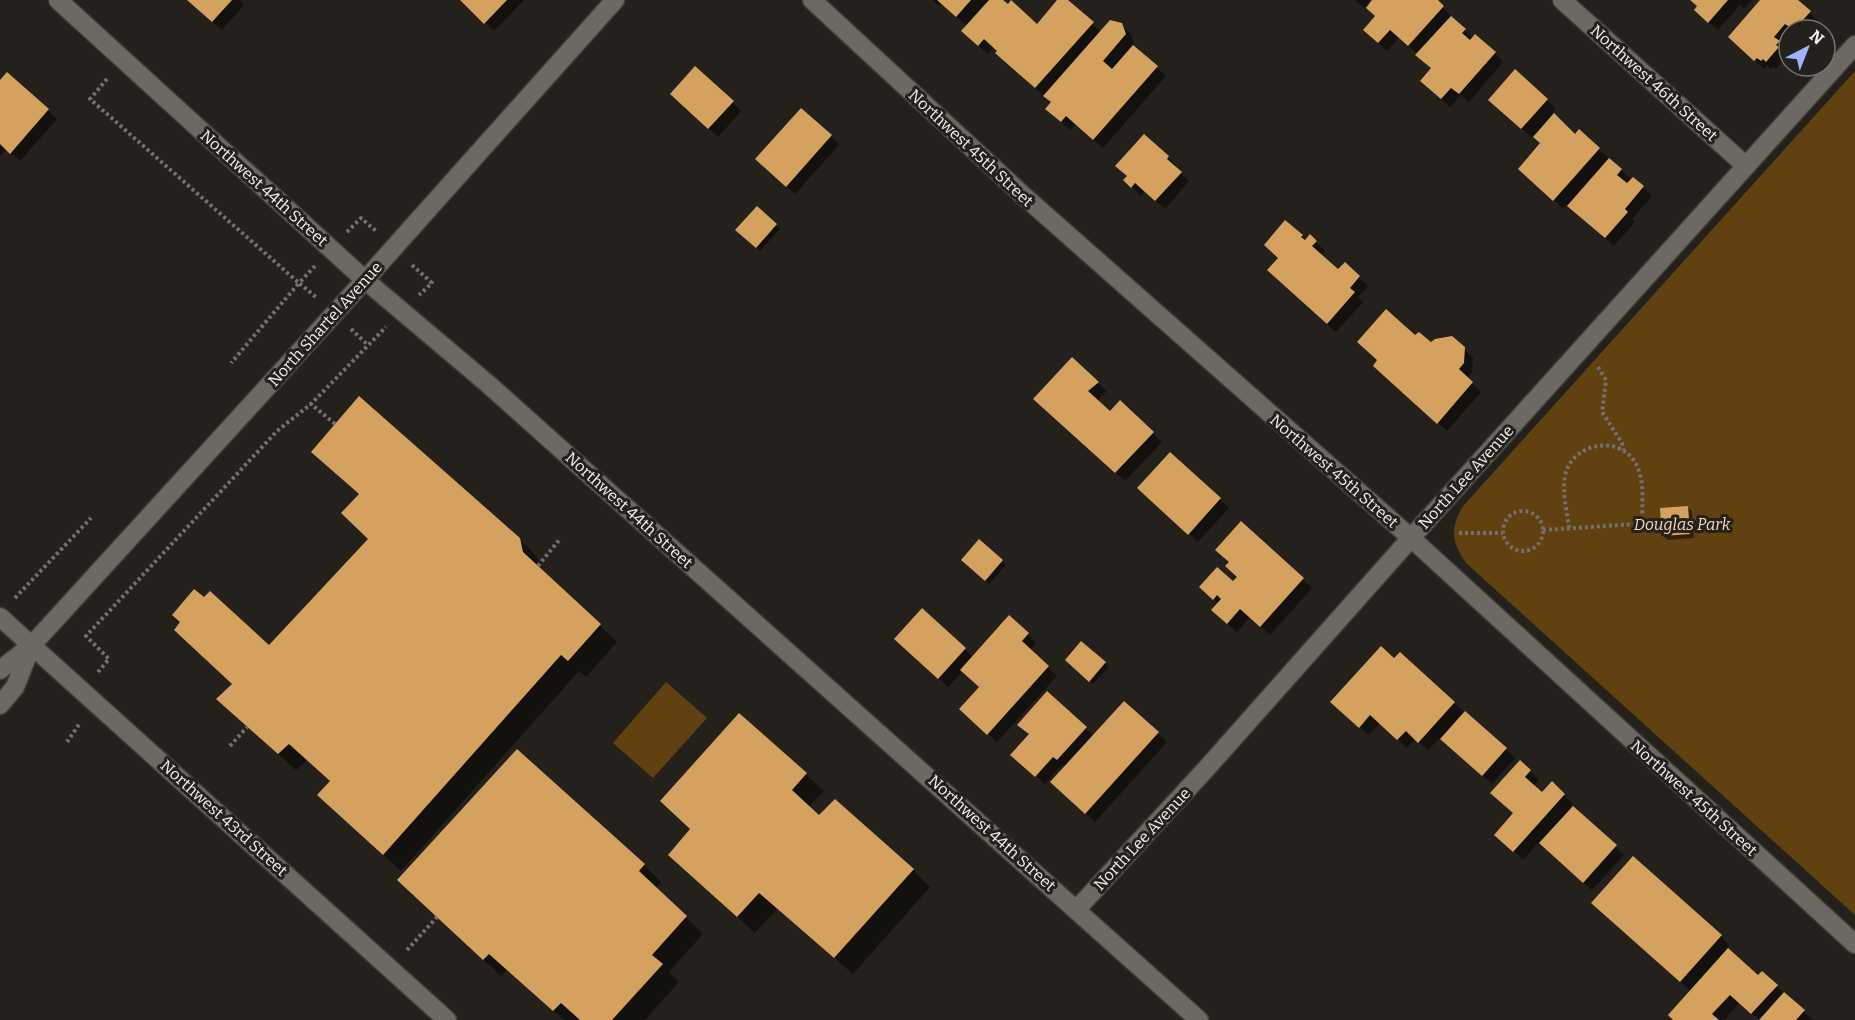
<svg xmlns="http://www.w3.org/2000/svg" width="1855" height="1020" font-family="Bitter,serif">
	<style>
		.green { fill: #624110 }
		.shadow { fill: #0007 }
		.building { fill: #d5a15f }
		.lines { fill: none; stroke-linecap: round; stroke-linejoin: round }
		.street-casing { stroke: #403d39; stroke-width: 21 }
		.secondary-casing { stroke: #403d39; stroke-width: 21 }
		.path { stroke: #74706d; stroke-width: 4; stroke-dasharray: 3 3; stroke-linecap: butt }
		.street { stroke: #6d6862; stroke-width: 18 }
		.secondary { stroke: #6d6862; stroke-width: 18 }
		.labels { text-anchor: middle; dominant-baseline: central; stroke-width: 6; stroke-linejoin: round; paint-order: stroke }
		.street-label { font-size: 16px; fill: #f3f0ed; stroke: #24201c }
		.park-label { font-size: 16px; font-style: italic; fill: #f6dab9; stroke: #24201c }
	</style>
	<rect width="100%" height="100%" fill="#24201c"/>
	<!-- green -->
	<g class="green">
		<path d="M1855 71V915L1466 563C1451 543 1450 525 1464 505Z"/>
		<path d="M666 682 707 718 653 778 613 743Z"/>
	</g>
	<!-- shadow -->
	<g class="shadow">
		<path d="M188 0H239L244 5 222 30Z"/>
		<path d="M461 0H524L494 31Z"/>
		<path d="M932 0H1001L1037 26 1059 0H1066L1101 32 1121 24 1130 33 1134 43 1132 46 1166 76 1103 148 1075 124 1070 130 1056 117 1052 103 1006 62 999 51 994 47 988 54 972 40 967 26 941 3 939 6Z"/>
		<path d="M1355 0H1370L1364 8Z"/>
		<path d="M1371 0H1436L1473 39 1495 53 1503 62 1469 102 1461 95 1450 107 1431 89 1432 69 1418 54 1399 38 1387 51 1374 39 1376 16Z"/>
		<path d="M1693 0H1752L1744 9 1740 5 1718 30 1705 19 1699 6Z"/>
		<path d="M1762 0H1796L1818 21 1810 30H1789V37L1782 46 1787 51 1784 55 1786 57 1776 69 1773 67 1771 69 1767 65 1764 69 1738 46Z"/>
		<path d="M1515 71 1556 109 1552 113 1575 136 1579 131 1632 180 1633 179 1652 196 1632 219 1635 222 1614 246 1567 204 1563 208 1528 177 1542 144 1533 135 1531 137 1498 108Z"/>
		<path d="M8 74 57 119 20 161 6 149 0 156V82Z"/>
		<path d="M733 102 741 111 718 137 681 103Z"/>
		<path d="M831 136 839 145 795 194 766 168Z"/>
		<path d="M1144 136 1177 166 1175 168 1189 181 1165 209 1145 191 1141 196 1125 180 1129 177Z"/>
		<path d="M757 208 780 229 760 251 737 230Z"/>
		<path d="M1285 222 1306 240 1310 236 1325 251 1321 255 1338 271 1345 264 1368 286 1358 297 1363 302 1336 332 1277 279Z"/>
		<path d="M1415 337 1432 344 1464 349 1473 358 1472 372 1467 379 1481 392 1447 431 1383 374Z"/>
		<path d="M1098 383 1107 391 1097 401 1110 413 1153 433 1162 442 1125 481 1044 408Z"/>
		<path d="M1170 454 1229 508 1198 542 1148 497Z"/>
		<path d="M330 469 519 539 537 557 539 569 617 642 586 677 579 671 401 871 336 812 331 782 307 760 296 770 236 716 269 647 369 539 360 495Z"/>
		<path d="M1687 507 1692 511 1694 538 1668 540 1663 536Z"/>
		<path d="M1241 523 1312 588 1270 635 1250 617 1237 632 1222 619 1219 604 1210 596 1233 583 1239 578 1231 563Z"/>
		<path d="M979 541 1006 565 989 584 963 560Z"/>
		<path d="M922 610 973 657 1028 634 1036 643 1030 650 1057 676 997 742 970 718 980 688 963 671 948 687 905 648Z"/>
		<path d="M1400 654 1515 758 1492 784 1441 737 1428 750 1415 739 1407 748 1380 723 1369 735 1341 711Z"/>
		<path d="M1067 660 1105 663 1109 667 1093 684Z"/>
		<path d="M1047 693 1094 736 1124 703 1167 742 1095 822 1061 791 1066 767 1062 765 1045 784 1021 763 1030 735 1019 724Z"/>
		<path d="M739 715 824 791 809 807 820 817 913 870 930 887 853 974 777 909 755 933 687 872 691 829Z"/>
		<path d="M1520 762 1539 780 1533 786 1542 794 1552 784 1573 804 1571 806 1624 855 1592 890 1539 842 1523 860 1505 843 1515 814Z"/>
		<path d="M644 865 661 882 656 888 703 934 669 972 679 982 645 1020H564L507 970 501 976 416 897Z"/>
		<path d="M1602 912 1721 936 1729 945 1727 948 1758 977 1776 986 1813 1020H1759L1740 1002 1724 1020H1674L1691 991Z"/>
	</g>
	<!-- building -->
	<g class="building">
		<path d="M187 0H232L212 22Z"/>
		<path d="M460 0H507L484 24Z"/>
		<path d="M937 0H971L956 17Z"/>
		<path d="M989 0H1003L1008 4 1011 0 1037 24 1057 0H1068L1094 22 1035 88 995 53 997 51 984 39 978 46 961 31Z"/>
		<path d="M1372 0H1438L1444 6 1408 46 1390 30 1378 43 1363 30 1375 16 1366 8Z"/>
		<path d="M1690 0H1728L1708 23 1694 10 1697 6Z"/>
		<path d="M1760 0H1798L1811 11 1794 30 1785 24 1774 37 1780 41 1776 45 1779 47 1766 62 1763 59 1761 61 1757 58 1754 61 1728 37Z"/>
		<path d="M1451 16 1466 29 1462 33 1470 40 1475 34 1496 52 1459 94 1451 88 1441 99 1420 81 1431 68 1415 55Z"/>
		<path d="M1110 20 1122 23 1126 34 1103 61 1112 69 1133 45 1158 66 1093 140 1066 116 1061 122 1045 109 1051 102 1043 96Z"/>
		<path d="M695 66 734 101 708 129 670 94Z"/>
		<path d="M1515 69 1548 99 1521 129 1488 100Z"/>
		<path d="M7 72 49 109 10 154 0 144V80Z"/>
		<path d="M801 108 832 135 786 187 755 159Z"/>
		<path d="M1554 113 1575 134 1579 129 1600 148 1553 201 1518 169 1540 143 1533 137Z"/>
		<path d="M1144 134 1169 156 1167 159 1182 172 1155 201 1135 183 1131 188 1123 180 1127 176 1115 166Z"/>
		<path d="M1609 158 1622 169 1617 175 1627 183 1633 177 1644 186 1625 209 1628 212 1605 238 1567 206Z"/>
		<path d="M757 206 777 224 756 248 735 230Z"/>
		<path d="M1285 220 1303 235 1301 237 1305 240 1310 234 1317 241 1312 246 1338 269 1345 262 1360 276 1350 288 1355 292 1327 324 1267 270 1278 258 1264 245Z"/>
		<path d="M1386 309 1415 335 1419 332 1431 342 1435 339 1452 336 1465 347 1464 363 1459 369 1473 382 1437 424 1373 366 1377 360 1357 342Z"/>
		<path d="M1072 357 1099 382 1088 391 1110 411 1120 400 1154 432 1115 473 1033 399Z"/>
		<path d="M359 396 520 538 523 552 601 624 568 661 561 655 383 855 317 795 330 781 289 744 278 754 216 699 232 684 174 630 180 622 172 615 194 589 204 597 210 591 269 645 368 539 341 513 359 494 311 452Z"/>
		<path d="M1170 452 1221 498 1188 535 1137 488Z"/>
		<path d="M1688 506 1690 534 1662 536 1660 508Z"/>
		<path d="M1241 521 1304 578 1260 627 1240 609 1227 624 1211 610 1221 599 1217 595 1213 600 1199 587 1217 567 1233 581 1237 577 1225 566 1229 562 1215 550Z"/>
		<path d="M979 539 1003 560 985 581 961 560Z"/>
		<path d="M922 608 966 648 938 679 894 639Z"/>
		<path d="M1009 615 1029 633 1022 641 1049 666 987 735 959 709 979 687 960 670Z"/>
		<path d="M1081 641 1106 662 1089 682 1065 660Z"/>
		<path d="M1381 646 1394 658 1400 652 1455 702 1418 743 1406 731 1397 740 1370 715 1359 728 1330 702Z"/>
		<path d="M1047 691 1087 727 1057 760 1053 757 1035 777 1010 755 1029 734 1017 725Z"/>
		<path d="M1124 701 1159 732 1085 814 1050 782Z"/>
		<path d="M1465 711 1507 748 1482 776 1440 739Z"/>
		<path d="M739 713 807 773 792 790 819 815 835 799 914 869 834 958 759 893 737 917 668 855 690 829 660 801Z"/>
		<path d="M517 749 645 864 639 871 687 916 652 955 663 964 612 1020H580L561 1003 553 1011 489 954 483 960 397 880Z"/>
		<path d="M1520 760 1531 770 1525 777 1542 792 1552 781 1565 794 1513 852 1494 835 1513 813 1490 793Z"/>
		<path d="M1573 806 1617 845 1583 883 1539 843Z"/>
		<path d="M1633 856 1722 935 1680 982 1591 903Z"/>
		<path d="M1728 948 1758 975 1762 971 1778 985 1751 1014 1730 995 1712 1014 1719 1020H1673L1668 1015Z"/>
		<path d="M1784 992 1805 1010 1796 1020H1759Z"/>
	</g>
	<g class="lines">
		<!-- street casing -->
		<g class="street-casing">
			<g id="street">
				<path d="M58 0 365 280 488 384 1199 1020"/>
				<path d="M812 0 1025 197 1411 538 1855 944"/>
				<path d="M1562 0 1746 166"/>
				<path d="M365 280 615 0"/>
				<path d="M1077 909 1206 769 1411 538 1855 45"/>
			</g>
		</g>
		<!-- secondary casing -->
		<g class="secondary-casing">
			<g id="secondary">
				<path d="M0 617 447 1020"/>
				<path d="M0 670 32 645 365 280"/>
				<path d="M0 705 15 687 31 647"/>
			</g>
		</g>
		<!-- path -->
		<g class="path">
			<path d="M107 79 90 99 299 283 231 363"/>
			<path d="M347 232 361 218 376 231"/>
			<path d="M412 265 432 283 419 295"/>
			<path d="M315 266 299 283 317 298"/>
			<path d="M351 329 368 345"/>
			<path d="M1598 367 1606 380 1602 412 1622 443 1623 450"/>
			<path d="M335 424 311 404 386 327"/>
			<circle cx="1523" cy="531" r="20"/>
			<path d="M1569 528C1567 511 1561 489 1566 472 1575 442 1621 435 1636 464 1645 481 1642 504 1642 523"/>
			<path d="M1543 530 1700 520"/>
			<path d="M1459 533H1503"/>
			<path d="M538 566 560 539"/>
			<path d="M15 598 91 518"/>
			<path d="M98 672 109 659 86 636 277 431 311 404"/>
			<path d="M67 742 80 723"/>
			<path d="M230 746 247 727"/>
			<path d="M407 950 437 917"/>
		</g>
		<!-- street -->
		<use href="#street" class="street"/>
		<!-- secondary -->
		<use href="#secondary" class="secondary"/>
	</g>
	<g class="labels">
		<!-- street labels -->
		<g class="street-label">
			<text transform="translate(1654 83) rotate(42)">Northwest 46th Street</text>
			<text transform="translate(971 148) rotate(43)">Northwest 45th Street</text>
			<text transform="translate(264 188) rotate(42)">Northwest 44th Street</text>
			<text transform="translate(325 324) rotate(-48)">North Shartel Avenue</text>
			<text transform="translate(1334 471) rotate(41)">Northwest 45th Street</text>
			<text transform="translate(1466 477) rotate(-48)">North Lee Avenue</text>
			<text transform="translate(629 510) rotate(42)">Northwest 44th Street</text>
			<text transform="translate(1694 798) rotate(42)">Northwest 45th Street</text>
			<text transform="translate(224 818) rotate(42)">Northwest 43rd Street</text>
			<text transform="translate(992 833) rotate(42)">Northwest 44th Street</text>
			<text transform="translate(1142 839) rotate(-47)">North Lee Avenue</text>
		</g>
		<!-- park labels -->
		<g class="park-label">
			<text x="1682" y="524">Douglas Park</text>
		</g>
	</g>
	<!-- north arrow -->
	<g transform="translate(1807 48) rotate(42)"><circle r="28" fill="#24201c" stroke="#777370" stroke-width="1.5"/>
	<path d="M0-4.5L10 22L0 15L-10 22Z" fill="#9fb3fd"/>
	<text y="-9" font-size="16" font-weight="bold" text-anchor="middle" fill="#f3f0ed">N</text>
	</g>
</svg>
